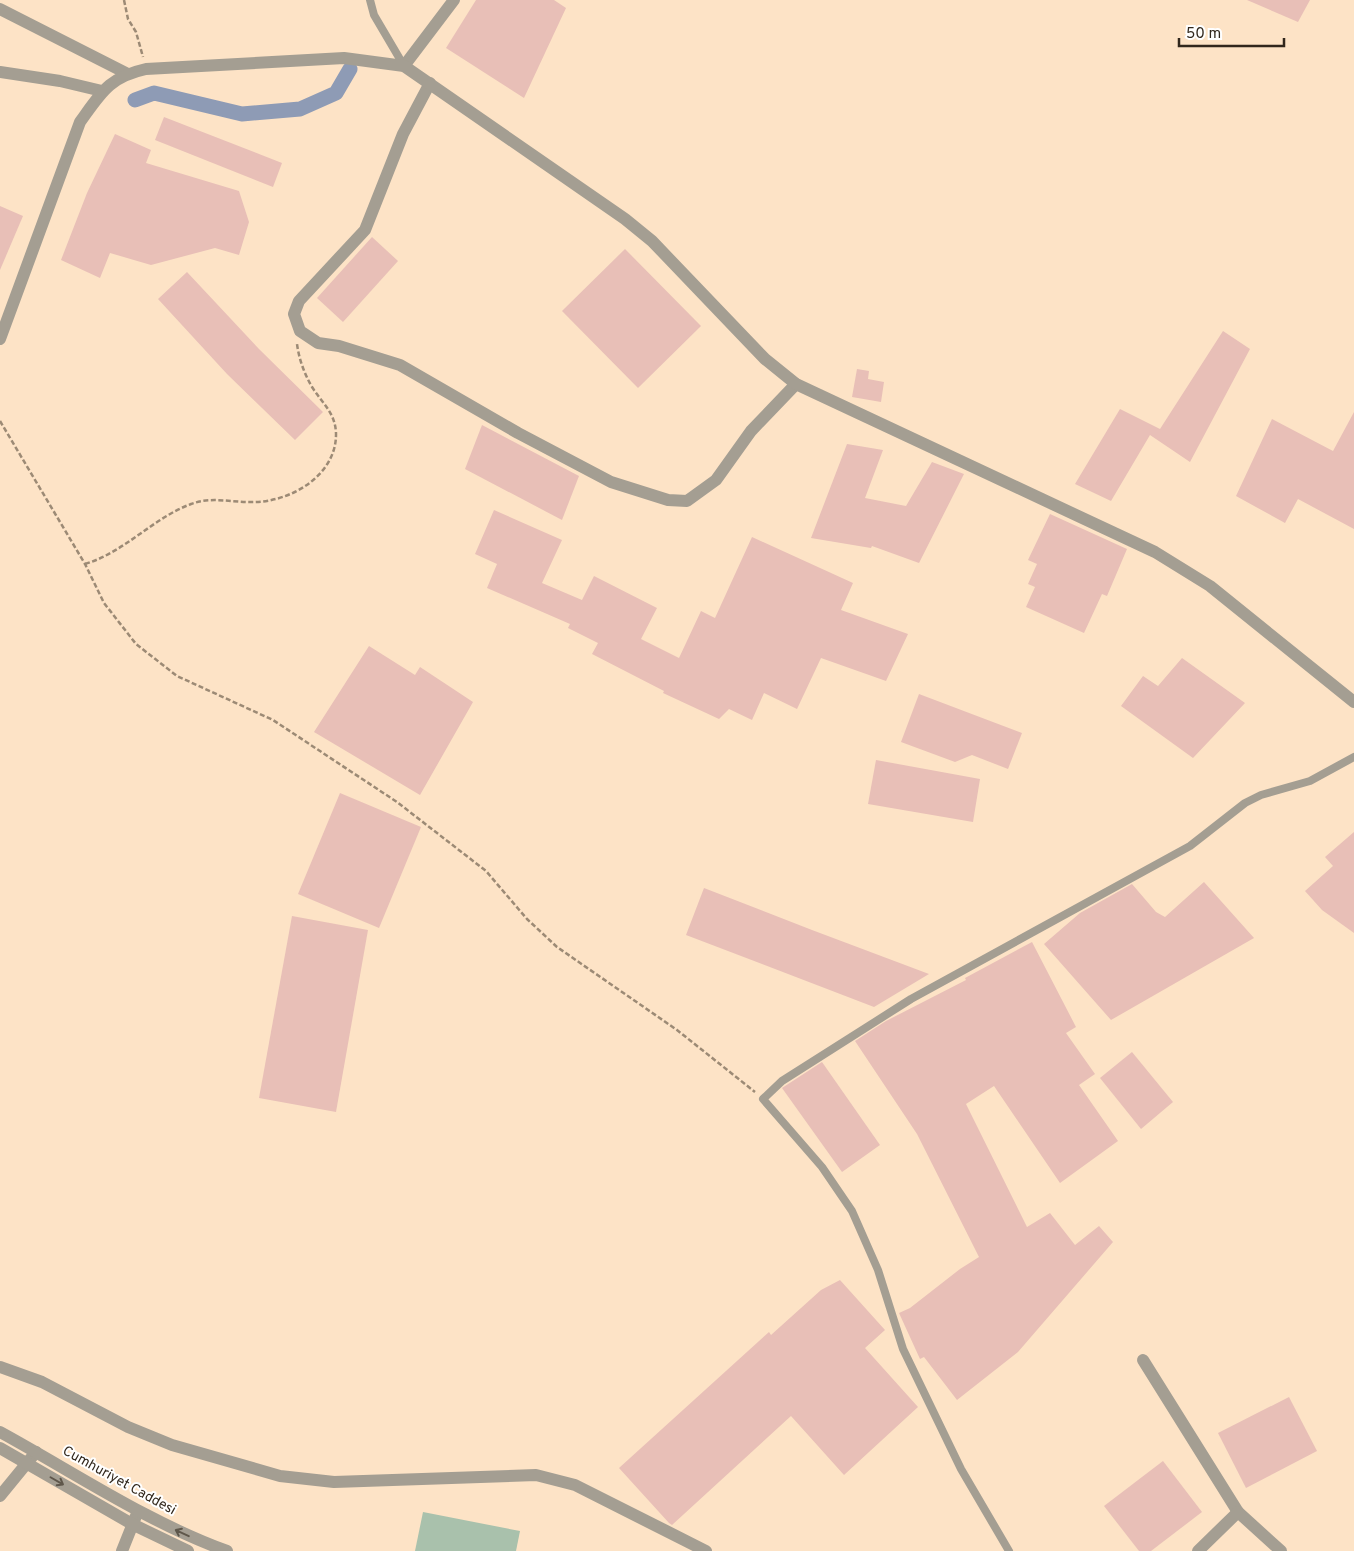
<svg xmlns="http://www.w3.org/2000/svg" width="1354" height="1551" font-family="Overpass,sans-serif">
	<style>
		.green { fill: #a9c1ac }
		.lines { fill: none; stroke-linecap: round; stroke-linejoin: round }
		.canal { stroke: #8e9bb5; stroke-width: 15 }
		.building { fill: #e8bfb7 }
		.path { stroke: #9c8a75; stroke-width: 2.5; stroke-dasharray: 5 2.5; stroke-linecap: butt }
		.service { stroke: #a49e92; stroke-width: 8 }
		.minor { stroke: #a49e92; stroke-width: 12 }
		.tertiary { stroke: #a49e92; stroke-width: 12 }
		.oneway { stroke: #5f574b }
		.labels { text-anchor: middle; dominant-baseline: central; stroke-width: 4; stroke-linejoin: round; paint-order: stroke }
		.street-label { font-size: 14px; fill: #31271c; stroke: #fff }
	</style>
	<rect width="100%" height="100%" fill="#fde3c6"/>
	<!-- green -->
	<path class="green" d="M423 1512 520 1531 516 1551H415Z"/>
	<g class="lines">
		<!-- canal -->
		<path class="canal" d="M135 100 154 93 242 114 300 109 336 93 350 69"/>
	</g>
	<!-- building -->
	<g class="building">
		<path d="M476 0H554L566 8 524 98 446 48Z"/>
		<path d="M1247 0H1310L1298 22Z"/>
		<path d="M164 117 282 163 273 187 155 140Z"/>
		<path d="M115 134 151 150 146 163 239 191 249 222 239 255 215 248 151 265 110 253 100 278 61 260 87 193Z"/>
		<path d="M0 206 23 216 0 270Z"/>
		<path d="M372 237 398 261 343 322 317 298Z"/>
		<path d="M625 249 701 326 638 388 562 311Z"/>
		<path d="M187 272 259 349 323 412 295 440 227 374 158 299Z"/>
		<path d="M1223 331 1250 349 1190 462 1150 435 1111 501 1075 484 1120 409 1160 429Z"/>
		<path d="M857 369 869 371 868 379 884 382 881 402 852 397Z"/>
		<path d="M1354 412V529L1298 499 1285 523 1236 496 1272 419 1333 451Z"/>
		<path d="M482 425 579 476 562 520 465 469Z"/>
		<path d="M847 444 883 450 865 498 906 506 932 462 964 474 919 563 872 546 871 548 811 538Z"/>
		<path d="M494 510 562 540 542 583 582 600 594 576 657 608 641 639 679 658 701 611 715 618 752 537 853 583 841 610 908 634 886 681 821 658 797 709 764 693 752 720 729 709 719 719 663 693 664 691 592 654 598 643 568 628 570 624 487 588 497 564 475 554Z"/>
		<path d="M1050 514 1127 549 1107 596 1102 594 1084 633 1026 607 1035 587 1028 584 1037 564 1028 560Z"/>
		<path d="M369 646 415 675 420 667 473 702 420 795 314 732Z"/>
		<path d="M1182 658 1245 703 1193 758 1121 706 1143 676 1158 686Z"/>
		<path d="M919 694 1022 733 1008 769 972 755 955 762 901 742Z"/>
		<path d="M876 760 980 779 973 822 868 804Z"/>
		<path d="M340 793 421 827 379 928 298 894Z"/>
		<path d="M1354 832V933L1322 910 1305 891 1333 866 1325 857Z"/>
		<path d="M1204 882 1254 938 1111 1020 1044 944 1080 913 1132 884 1156 912 1165 917Z"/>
		<path d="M704 888 812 930 929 974 874 1007 686 935Z"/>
		<path d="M292 916 368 930 336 1112 259 1098Z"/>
		<path d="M1032 942 1076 1027 1066 1033 1095 1074 1079 1085 1118 1141 1060 1183 994 1086 966 1104 1027 1227 1050 1213 1075 1245 1099 1226 1113 1242 1018 1352 957 1400 924 1357 920 1359 899 1313 910 1308 960 1269 979 1257 917 1134 855 1041 886 1021 966 980 965 978Z"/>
		<path d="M1132 1052 1173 1102 1141 1129 1100 1078Z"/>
		<path d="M822 1062 880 1145 842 1172 782 1088Z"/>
		<path d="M840 1280 885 1330 865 1348 918 1407 844 1475 791 1416 672 1525 669 1523 619 1468 769 1332 771 1335 821 1290Z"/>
		<path d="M1289 1397 1317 1451 1246 1488 1218 1433Z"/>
		<path d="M1163 1461 1202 1512 1151 1551H1139L1104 1506Z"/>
	</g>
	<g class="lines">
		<!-- path -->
		<g class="path">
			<path d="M124 0 128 19 136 32 143 57"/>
			<path d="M0 421 85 564 104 603 136 644 177 676 273 720 397 802 486 871 527 919 557 947 677 1030 755 1092"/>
			<path d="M85 564C125 552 153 518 191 504 212 496 233 503 255 502 293 501 337 474 336 433 335 412 322 403 312 387 304 373 299 359 297 344"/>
		</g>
		<!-- service -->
		<g class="service">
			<path d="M370 0 374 15 404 66"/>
			<path d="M1009 1551 961 1469 903 1349 878 1270 852 1211 822 1167 763 1099 782 1081 911 999 1190 846 1245 803 1261 795 1310 781 1354 757"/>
		</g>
		<!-- minor -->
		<g class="minor">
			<path d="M0 9 126 73"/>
			<path d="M404 66 454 0"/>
			<path d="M0 72 60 81 102 91"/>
			<path d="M430 83 403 134 365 230 299 301 294 314 300 331 318 343 339 346 400 365 518 433 611 482 668 500 687 501 716 480 751 431 796 384"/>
			<path d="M0 339 80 122C101 93 109 77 146 69L344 58 404 66 625 219 652 241 765 359 796 384 1155 552 1210 586 1354 702"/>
			<path d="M1143 1360 1238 1512"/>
			<path d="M0 1367 42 1382 128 1427 172 1445 280 1476 334 1482 536 1475 575 1485 706 1551"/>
			<path d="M0 1496 36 1452"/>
			<path d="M122 1551 136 1516"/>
			<path d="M1198 1551 1238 1512 1281 1551"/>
		</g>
		<!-- tertiary -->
		<g class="tertiary">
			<path d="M0 1432C75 1473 147 1522 227 1551"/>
			<path d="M0 1448 132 1524 188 1551"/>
		</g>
	</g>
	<!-- one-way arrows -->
	<defs><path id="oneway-shaft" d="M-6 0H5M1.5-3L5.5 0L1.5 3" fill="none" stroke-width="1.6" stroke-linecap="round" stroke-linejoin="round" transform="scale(1.25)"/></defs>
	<g class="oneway">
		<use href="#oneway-shaft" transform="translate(57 1481) rotate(30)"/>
		<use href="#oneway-shaft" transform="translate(182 1533) rotate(-155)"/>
	</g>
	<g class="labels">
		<!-- street labels -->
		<g class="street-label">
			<text transform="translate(119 1481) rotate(29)">Cumhuriyet Caddesi</text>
		</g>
	</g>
	<!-- scale -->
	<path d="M1179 38v8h105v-8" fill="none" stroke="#31271c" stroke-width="2.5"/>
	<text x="1186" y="38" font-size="15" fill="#31271c" stroke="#ffffff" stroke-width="4" paint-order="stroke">50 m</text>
</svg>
